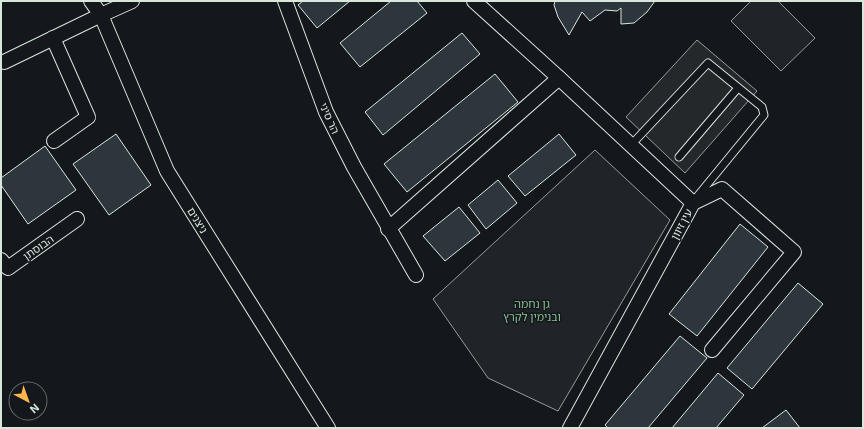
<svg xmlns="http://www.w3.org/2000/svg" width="864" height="429" font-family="'Exo 2','Noto Sans Hebrew',sans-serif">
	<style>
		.green { fill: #202428; stroke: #939e99 }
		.parking { fill: #24282b; stroke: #939e99 }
		.building { fill: #2c363c; stroke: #d8e6dc }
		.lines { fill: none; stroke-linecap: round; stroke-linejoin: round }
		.lane-casing { stroke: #d8e6dc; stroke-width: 9 }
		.street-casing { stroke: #d8e6dc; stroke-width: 16 }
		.lane { stroke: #14181c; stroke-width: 7 }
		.street { stroke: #14181c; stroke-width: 14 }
		.labels { text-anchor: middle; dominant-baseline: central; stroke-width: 3; stroke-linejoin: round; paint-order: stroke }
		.street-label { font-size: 11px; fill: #d8e6dc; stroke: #14181c }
		.park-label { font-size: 11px; fill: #8ac095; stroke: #14181c }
	</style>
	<rect width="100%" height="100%" fill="#14181c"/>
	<!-- green -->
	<g class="green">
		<path d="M751 1H778L815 38 781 71 731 21Z"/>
		<path d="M595 150 670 220 558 411 488 378 433 299Z"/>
	</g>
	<!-- parking -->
	<path class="parking" d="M697 40 757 91 685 173 626 117Z"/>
	<!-- building -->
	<g class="building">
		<path d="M303 1H350L317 28 298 5Z"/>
		<path d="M391 1H417L427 13 360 67 340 43Z"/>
		<path d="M555 1H655L647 12 634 23 621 24V8L617 11 605 10 590 21 582 12 569 35 558 17 554 5Z"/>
		<path d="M462 33 480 54 383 135 365 112Z"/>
		<path d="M495 74 518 102 407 192 384 164Z"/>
		<path d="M116 134 151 185 109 215 73 164Z"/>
		<path d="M559 134 576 155 525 196 508 176Z"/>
		<path d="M45 146 76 190 28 224 1 185V178Z"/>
		<path d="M498 180 517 203 486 229 468 205Z"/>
		<path d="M459 207 480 233 445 261 423 236Z"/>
		<path d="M740 224 768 247 697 336 669 314Z"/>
		<path d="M798 283 823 304 752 389 727 368Z"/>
		<path d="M680 336 707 358 648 428H608L605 425Z"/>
		<path d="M718 373 744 395 716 428H672Z"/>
		<path d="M786 410 800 428H762Z"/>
	</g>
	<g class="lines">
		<!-- lane casing -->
		<g class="lane-casing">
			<g id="lane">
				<path d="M631 145 708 63 762 107 764 115 696 198"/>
				<path d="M679 157 738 88"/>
			</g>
		</g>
		<!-- street casing -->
		<g class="street-casing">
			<g id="street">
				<path d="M91 1 101 15 167 171 328 428"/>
				<path d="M285 1 326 112 354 167 416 275"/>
				<path d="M474 1 559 78 693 203"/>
				<path d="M53 38 88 117 54 141"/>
				<path d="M4 62 101 15 132 1"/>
				<path d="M388 229 559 78"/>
				<path d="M1 260 8 268 77 219"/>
				<path d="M570 428 693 203 722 189 794 252 712 350"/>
			</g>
		</g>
		<!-- lane -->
		<use href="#lane" class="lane"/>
		<!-- street -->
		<use href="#street" class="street"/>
	</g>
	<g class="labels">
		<!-- street labels -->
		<g class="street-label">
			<text transform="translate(330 118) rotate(66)">הר סיני</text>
			<text transform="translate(198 220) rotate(58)">ניצנים</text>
			<text transform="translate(681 224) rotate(-62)">עין זיוון</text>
			<text transform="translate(38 247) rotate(-35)">הבוסתן</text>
		</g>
		<!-- park labels -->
		<g class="park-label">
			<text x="532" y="303">גן נחמה<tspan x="532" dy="13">ובנימין לקרץ</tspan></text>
		</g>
	</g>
	<!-- border -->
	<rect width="864" height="429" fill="none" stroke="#d8e6dc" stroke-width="4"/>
	<!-- north arrow -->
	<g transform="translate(28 401) rotate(139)"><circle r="19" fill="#14181c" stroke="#626a69"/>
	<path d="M0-3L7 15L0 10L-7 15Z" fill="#ffb74d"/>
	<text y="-6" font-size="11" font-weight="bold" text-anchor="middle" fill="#d8e6dc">N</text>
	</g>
</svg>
